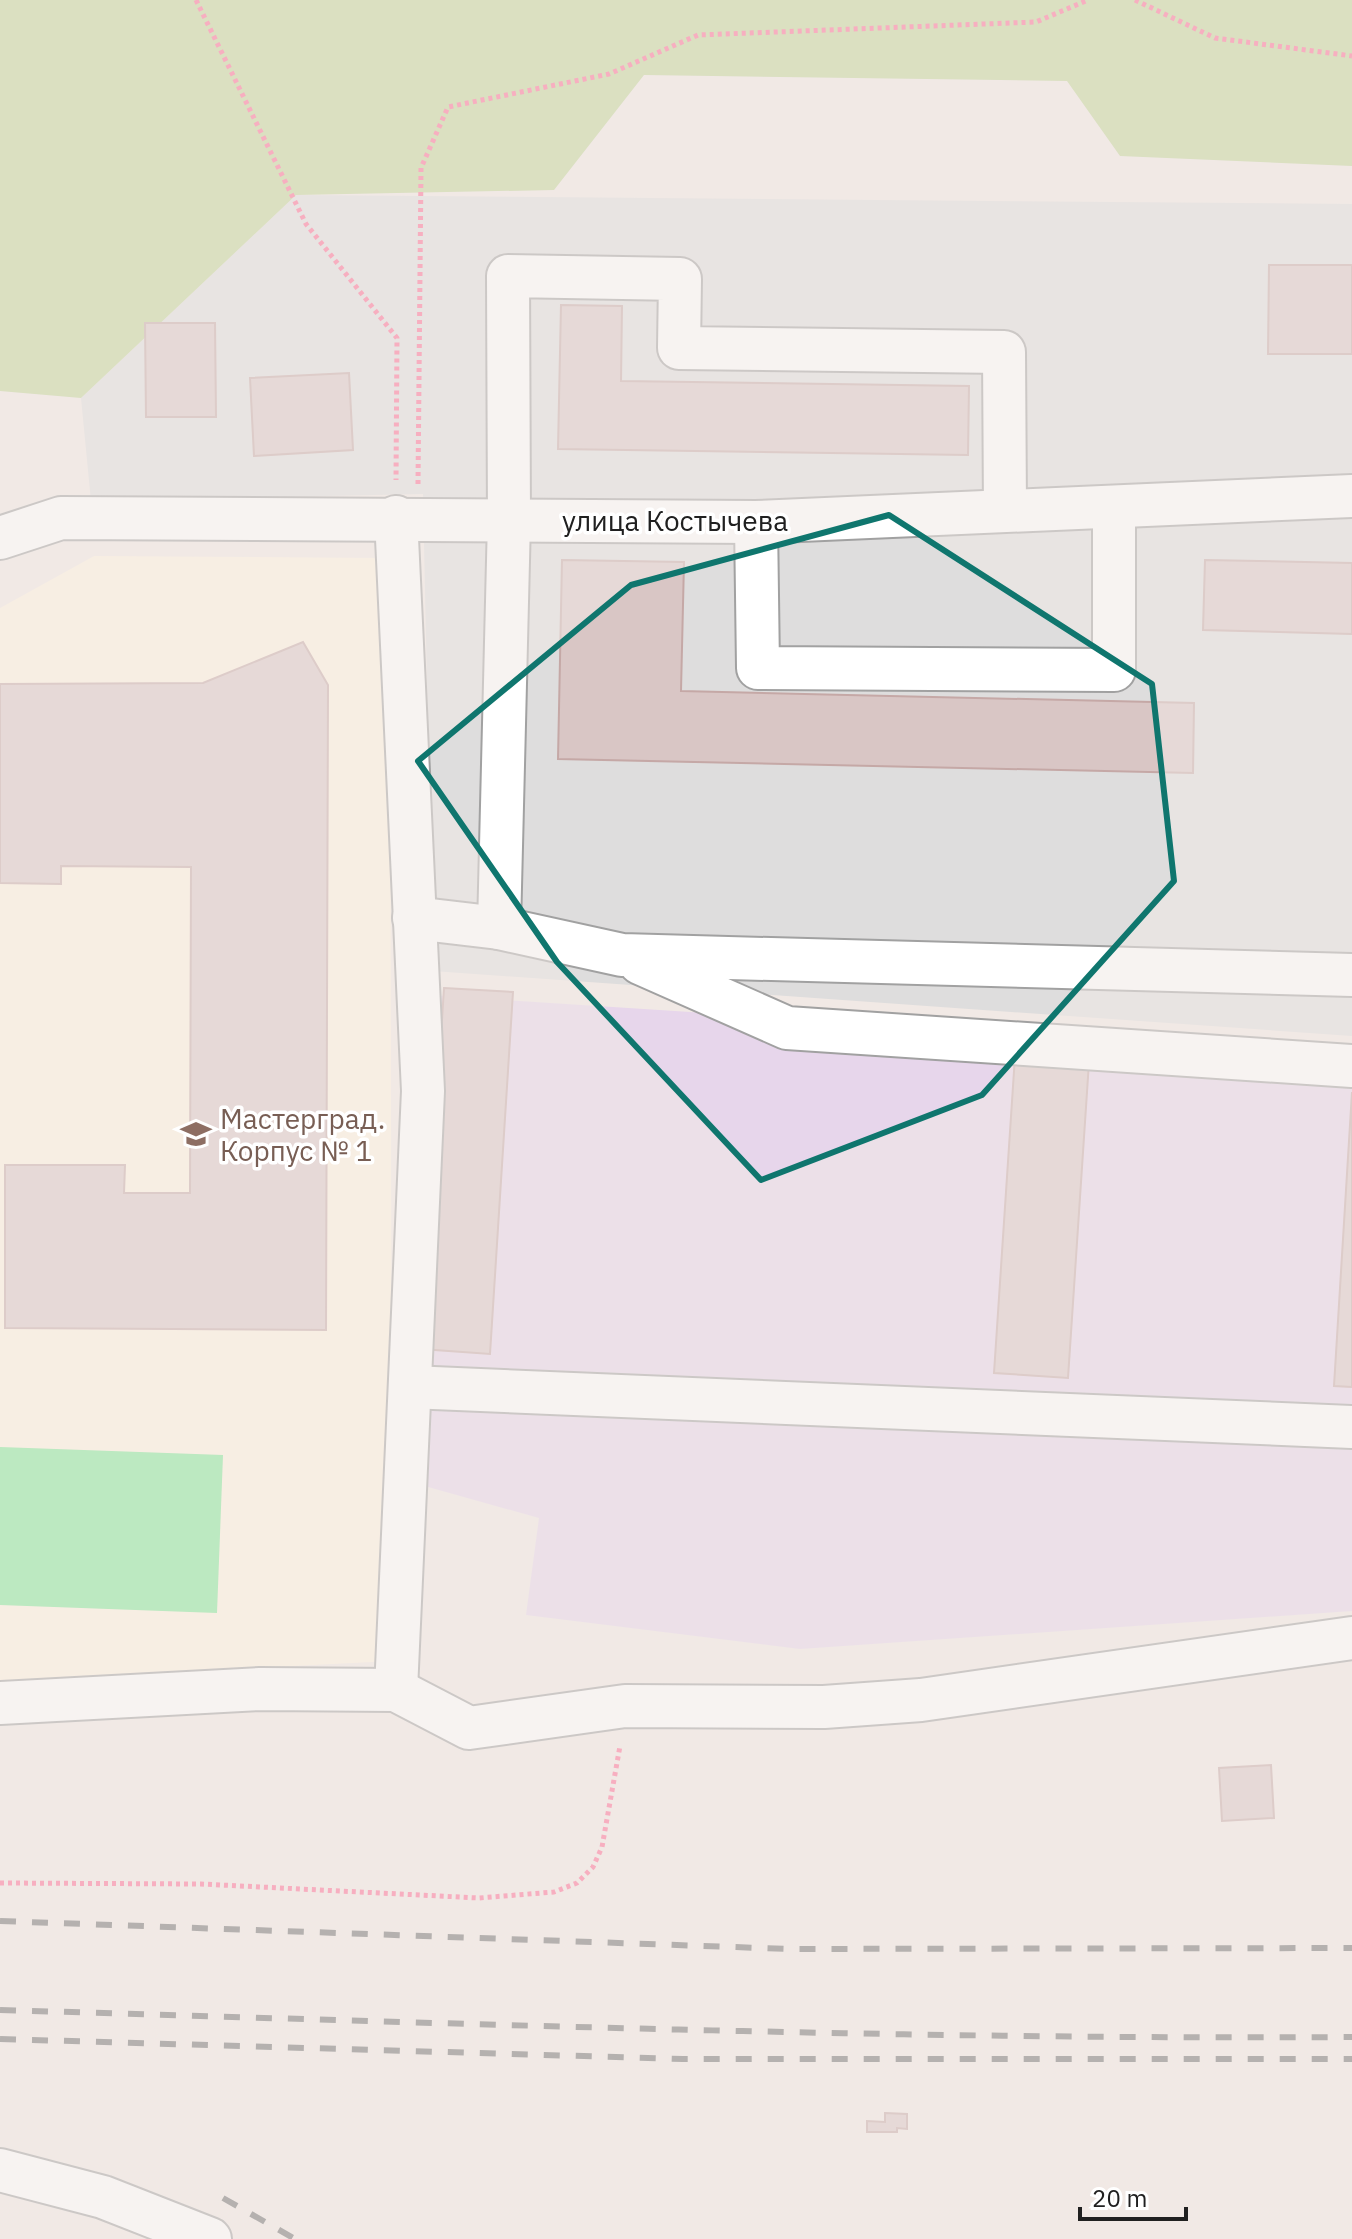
<svg xmlns="http://www.w3.org/2000/svg" width="1352" height="2239" font-family="'IBM Plex Sans',sans-serif">
	<style>
		.residential { fill: #dedddd }
		.industrial { fill: #e7d6eb }
		.education { fill: #fff3e0 }
		.forest { fill: #c0d496 }
		.pitch { fill: #7ce894 }
		.building { fill: #d9c6c5; stroke: #c5a8a6; stroke-width: 2 }
		.lines { fill: none; stroke-linecap: round; stroke-linejoin: round }
		.minor-casing { stroke: #a1a1a1; stroke-width: 46 }
		.path { stroke: #ff6893; stroke-width: 5; stroke-dasharray: 4 4; stroke-linecap: butt }
		.minor { stroke: #fff; stroke-width: 42 }
		.rail { stroke: #6e6e6e; stroke-width: 6; stroke-dasharray: 16 16; stroke-linecap: butt }
		.marked { fill: none; stroke: #0f766e; stroke-width: 6; stroke-linejoin: round }
		.labels { text-anchor: middle; dominant-baseline: central; stroke-width: 7; stroke-linejoin: round; paint-order: stroke }
		.street-label { font-size: 28px; fill: #202020; stroke: #fff }
		.education-label { font-size: 28px; fill: #785e54; stroke: #fff; text-anchor: start }
	</style>
	<rect width="100%" height="100%" fill="#f1e9e5"/>
	<!-- residential -->
	<path class="residential" d="M296 195 1352 204V1036L433 971 423 494 91 501 81 398Z"/>
	<!-- industrial -->
	<path class="industrial" d="M429 995 1352 1055V1611L800 1649 526 1615 539 1518 414 1483Z"/>
	<!-- education -->
	<path class="education" d="M94 556 390 558 392 1661 0 1681V608Z"/>
	<!-- forest -->
	<path class="forest" d="M0 0H1352V166L1120 156 1067 81 644 75 554 190 296 195 81 398 0 391Z"/>
	<!-- pitch -->
	<path class="pitch" d="M0 1447 223 1455 217 1613 0 1605Z"/>
	<!-- building -->
	<g class="building">
		<path d="M1269 265H1352V354H1268Z"/>
		<path d="M561 305 622 306 621 381 969 386 968 455 558 449Z"/>
		<path d="M145 323H215L216 417H146Z"/>
		<path d="M349 373 353 450 254 456 250 378Z"/>
		<path d="M562 560 684 562 681 691 1194 703 1193 773 558 759Z"/>
		<path d="M1205 560 1352 563V634L1203 630Z"/>
		<path d="M303 642 328 685 326 1330 5 1328V1165H125L124 1193H190L191 867 61 866V884L0 883V684L203 683Z"/>
		<path d="M444 988 513 992 490 1354 421 1349Z"/>
		<path d="M1015 1056 1089 1062 1068 1378 994 1373Z"/>
		<path d="M1352 1092V1387L1334 1386Z"/>
		<path d="M1271 1765 1274 1818 1222 1821 1219 1768Z"/>
		<path d="M885 2113 907 2114V2129L897 2128V2132H867V2121L885 2122Z"/>
	</g>
	<g class="lines">
		<!-- minor casing -->
		<g class="minor-casing">
			<g id="minor">
				<path d="M1005 510 1004 352 679 348 680 279 508 276 509 520 499 928 622 955 1352 975"/>
				<path d="M396 517 423 1091 396 1690"/>
				<path d="M756 522 758 668 1114 670V507"/>
				<path d="M0 538 61 518 756 522 1352 496"/>
				<path d="M414 918 499 928"/>
				<path d="M640 963 787 1028 1352 1066"/>
				<path d="M410 1387 1352 1427"/>
				<path d="M0 1703 260 1689 396 1690 469 1728 625 1706 824 1707 921 1700 1352 1638"/>
				<path d="M0 2170 103 2197 210 2239"/>
			</g>
		</g>
		<!-- path -->
		<g class="path">
			<path d="M196 0 306 224 397 338 396 480"/>
			<path d="M1135 0 1215 38 1352 56"/>
			<path d="M418 484 421 168 448 107 609 74 698 35 1036 22 1088 0"/>
			<path d="M0 1883 201 1884 479 1898 554 1892 577 1883 593 1867 602 1847 620 1746"/>
		</g>
		<!-- minor -->
		<use href="#minor" class="minor"/>
		<!-- rail -->
		<g class="rail">
			<path d="M0 1921 789 1949 1352 1948"/>
			<path d="M0 2010C451 2023 901 2040 1352 2037"/>
			<path d="M0 2039 683 2059H1352"/>
			<path d="M223 2198 295 2239"/>
		</g>
	</g>
	<!-- marked area -->
	<path d="M0 0H1352V2239H0ZM889 515 1152 684 1174 881 982 1095 761 1180 557 962 418 761 631 585Z" fill="#f1e9e5" fill-opacity=".55" fill-rule="evenodd"/>
	<path class="marked" d="M889 515 1152 684 1174 881 982 1095 761 1180 557 962 418 761 631 585Z"/>
	<!-- icons -->
	<defs>
		<g id="school-bare" transform="scale(2.4)"><path d="M0-5L7-2L0 1L-7-2ZM-4 1L0 2.5L4 1V4Q0 6-4 4Z" fill="#8d6e63" stroke="#fff" stroke-width="2.5" paint-order="stroke"/></g>
	</defs>
	<g fill-rule="evenodd">
		<use href="#school-bare" x="196" y="1134"/>
	</g>
	<g class="labels">
		<!-- street labels -->
		<g class="street-label">
			<text x="675" y="520">улица Костычева</text>
		</g>
		<!-- education labels -->
		<g class="education-label">
			<text x="220" y="1118">Мастерград.<tspan x="220" dy="32">Корпус № 1</tspan></text>
		</g>
	</g>
	<!-- scale -->
	<path d="M1080 2207v12h106v-12" fill="none" stroke="#202020" stroke-width="4"/>
	<text x="1092" y="2207" font-size="24" fill="#202020" stroke="#ffffff" stroke-width="6" paint-order="stroke">20 m</text>
</svg>
